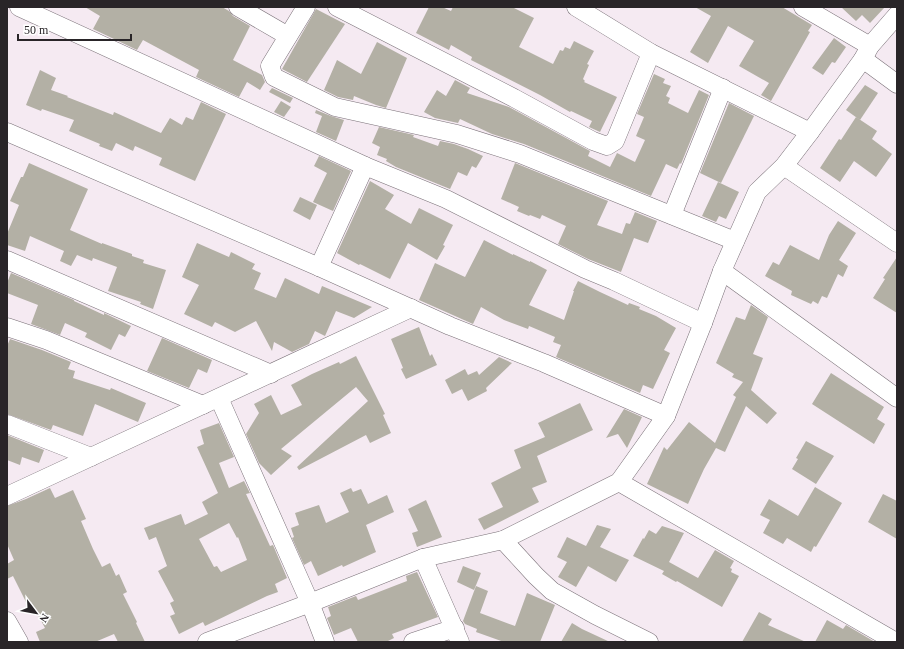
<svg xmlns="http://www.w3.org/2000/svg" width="904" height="649" font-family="Georgia,serif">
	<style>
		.building { fill: #b3b0a5; fill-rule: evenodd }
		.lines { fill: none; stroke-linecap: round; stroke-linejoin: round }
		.minor-casing { stroke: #7b7279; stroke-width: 19 }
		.minor { stroke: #fff; stroke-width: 18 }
	</style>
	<rect width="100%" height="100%" fill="#f5eaf2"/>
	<!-- building -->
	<g class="building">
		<path d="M85 7H222L229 11 233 16 250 26 233 60 262 75 265 82 260 90 247 82 239 97 196 77 199 70 143 40 137 50 93 29 100 16Z"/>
		<path d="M429 7H442L451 11 453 7H512L534 18 519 47 553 64 560 50 563 51 565 47 570 49 574 41 594 51 587 64 589 65 583 79 585 81 584 82 617 97 600 132 589 127 592 121 571 111 570 112 540 95 471 60 472 57 451 45 449 50 416 33Z"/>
		<path d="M695 7H782L812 25 808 31 810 32 771 101 761 95 769 83 739 66 754 41 728 26 708 63 690 52 711 16Z"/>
		<path d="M841 7H885L870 23 862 15 856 21Z"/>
		<path d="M316 9 345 24 307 82 282 69Z"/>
		<path d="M834 38 846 47 835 63 832 62 823 75 812 68Z"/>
		<path d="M377 42 407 58 386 108 376 105 354 96 353 100 338 97 324 90 337 60 361 74Z"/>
		<path d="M40 70 56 78 51 90 68 96 67 97 113 115 114 112 161 133 170 118 182 125 186 117 193 120 201 102 226 114 195 181 159 165 162 158 135 146 133 151 116 143 112 151 99 146 100 144 69 131 74 120 42 109 41 111 26 105Z"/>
		<path d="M654 74 665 79 663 83 671 86 666 96 670 98 668 103 688 113 699 90 709 95 681 164 680 163 677 169 666 164 651 196 524 144 492 134 460 119 458 123 435 118 424 112 437 90 446 96 455 80 470 88 467 93 509 107 590 151 588 156 610 167 617 153 635 162 645 140 636 136 644 117 637 114Z"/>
		<path d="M865 85 878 93 860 120 846 110Z"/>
		<path d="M272 88 293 98 290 103 269 92Z"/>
		<path d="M281 101 291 107 284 117 274 112Z"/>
		<path d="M729 103 754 116 721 183 700 173Z"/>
		<path d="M316 110 331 116 344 120 336 141 316 132 322 116 315 113Z"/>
		<path d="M856 117 877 131 872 139 892 154 876 177 854 161 840 182 820 168 839 139 841 140Z"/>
		<path d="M379 127 414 135 413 137 438 146 440 141 454 144 468 149 483 156 476 168 472 166 467 176 458 172 450 189 396 167 386 161 387 159 377 155 380 147 372 143Z"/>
		<path d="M319 156 351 171 333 211 313 202 327 173 314 166Z"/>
		<path d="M29 163 88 189 70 230 102 244V243L132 254V256L144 260 143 263 166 270 153 309 140 304 141 302 108 291 117 267 93 258 92 261 77 255 71 266 60 261 64 251 30 236 25 251 7 245V234L19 205 10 201 21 177H23Z"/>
		<path d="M515 163 608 201 597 225 622 234 626 223 630 224 635 212 657 221 648 243 634 238 621 272 588 259 558 244 566 226 542 215 540 219 530 215 529 216 517 211 519 207 501 199Z"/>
		<path d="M370 181 394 195 385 209 411 224 419 208 453 225 443 245 445 246 437 260 408 243 390 279 360 264 359 265 337 253Z"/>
		<path d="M718 182 739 192 726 219 719 216 716 222 702 216Z"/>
		<path d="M300 197 317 205 310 220 293 211Z"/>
		<path d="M838 221 856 233 839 260 848 266 843 277 838 274 827 298 822 296 818 304 813 301 811 304 791 295 792 291 765 276 773 262 779 265 790 245 819 260 829 235Z"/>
		<path d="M484 240 513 255V254L530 262V261L547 270 529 305 564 320 574 291H573L578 281 600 292 628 305 629 303 640 307 639 309 656 316 676 328 664 350 670 353 653 389 643 385 640 393 556 357 561 345 553 342 555 337 529 326 528 329 504 320 481 307 473 324 419 300 435 263 465 277Z"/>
		<path d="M197 243 229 257 231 252 255 264 252 269 261 273 254 289 276 298 285 278 319 294 322 286 372 307 354 318 336 311 325 336 315 331 309 344 292 352 274 342 272 351 256 321 235 332 215 322 212 327 184 314 199 285 182 277Z"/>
		<path d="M897 257V313L873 298 885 279 883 278Z"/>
		<path d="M11 273 74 300V301L104 315V313L131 326 125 337 119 334 111 350 85 337 87 333 65 323 60 335 31 324 38 305 7 293V283Z"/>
		<path d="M751 305 768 317 753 354 763 358 751 390 777 413 767 424 746 406 725 452 716 448 704 469 688 504 647 484 664 447 667 450 689 422 715 443 736 397 733 395 743 382 732 377 734 374 716 363 736 317 745 320Z"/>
		<path d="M419 327 430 356 432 354 437 365 406 379 401 369 403 368 391 339Z"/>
		<path d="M162 338 212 360 207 373 198 369 189 388 147 371Z"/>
		<path d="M10 339 42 350 71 362 68 369 75 371 73 378 110 390 111 388 146 403 138 422 95 404 83 436 53 425 51 430 7 414V346Z"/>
		<path d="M356 356 385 414 383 415 391 433 370 443 366 435 299 470 297 467 368 401 356 387 281 449 292 456 271 475 259 463 246 434 259 413 254 404 271 395 281 415 302 405 291 385 312 374 339 362 340 364Z"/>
		<path d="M499 357 512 363 486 388 487 391 468 401 462 389 452 394 445 380 465 369 468 375 477 371 479 375Z"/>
		<path d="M831 373 884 407 877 419 885 424 874 444 812 404Z"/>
		<path d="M580 403 593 430 537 456 547 482 532 488 539 502 484 530 478 519 503 507 491 483 521 468 514 450 545 437 538 423Z"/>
		<path d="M624 409 642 417 627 448 618 434 606 438Z"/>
		<path d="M219 423 234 457 219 463 229 488 244 481 250 493 246 494 270 546 273 545 287 578 275 584 278 592 267 596 205 626 203 622 179 634 170 616 175 614 170 603 174 601 158 571 167 566 156 537 149 540 144 528 181 514 185 525 208 514 202 502 218 493 197 447 204 444 200 430ZM229 523 237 538 238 537 247 560 221 572 217 566 214 567 199 539Z"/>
		<path d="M7 435 44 450 39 463 22 457 20 465 7 460Z"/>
		<path d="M806 441 834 456 816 484 792 469 798 459 796 458Z"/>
		<path d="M815 487 842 503 816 547 814 546 811 552 787 538 783 544 763 533 770 520 760 515 769 499 798 516Z"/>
		<path d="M50 488 55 498 73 490 86 519 81 521 93 549 102 567 110 563 116 576 119 574 127 592 123 594 137 622 136 623 145 642H118L114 634 95 642H40L36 632 45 628 31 602 27 604 13 576 7 579V564L14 560 7 544V506L26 499Z"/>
		<path d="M351 488 353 492 361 489 368 504 387 495 394 512 366 525 376 552 343 567 342 565 318 576 311 561 304 565 292 538 294 537 291 528 299 525 295 513 319 505 326 523 349 512 340 493Z"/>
		<path d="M883 494 897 501V539L868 522Z"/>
		<path d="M426 500 442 537 417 547 412 533 418 531 408 509Z"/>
		<path d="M597 525 611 529 600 547 629 560 616 582 588 566 576 587 558 577 567 562 557 557 567 537 586 546Z"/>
		<path d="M662 526 684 533 669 562 698 578 715 550 734 561 730 568 732 569 731 572 739 576 722 607 677 581 676 582 662 574 664 571 633 556 643 538 644 539 649 530 656 534Z"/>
		<path d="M463 566 481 573 474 590 457 582Z"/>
		<path d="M417 572 438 617 392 634 394 638 386 642H358L351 628 334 635 327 618 331 616 328 607 356 596 358 600 407 581 406 576Z"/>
		<path d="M476 586 488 591 480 613 515 626 527 593 555 605 540 642H504L476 632 477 629 465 624 463 621Z"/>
		<path d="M759 612 772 619 768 625 806 642H742Z"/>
		<path d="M827 620 843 629 846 625 875 642H815Z"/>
		<path d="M572 623 582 629 610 642H561Z"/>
	</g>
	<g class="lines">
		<!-- minor casing -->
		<g class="minor-casing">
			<g id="minor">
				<path d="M19 7 365 166 446 199 585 269 614 281 703 323"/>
				<path d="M238 7 288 36"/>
				<path d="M306 7 270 66 274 77 335 107 457 134 520 154 735 241"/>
				<path d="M337 7 514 98 593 141 607 146 615 141 651 53"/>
				<path d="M576 7 651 53 810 132"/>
				<path d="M803 7 870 46"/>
				<path d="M863 59 897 84"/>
				<path d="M7 132 319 267 450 326 544 363 666 416"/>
				<path d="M784 166 897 243"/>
				<path d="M672 215 723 88"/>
				<path d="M7 260 271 374"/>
				<path d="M319 267 365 166"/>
				<path d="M722 271 897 398"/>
				<path d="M7 327 46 340 203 405"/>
				<path d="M219 398 310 603 325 642"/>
				<path d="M7 424 91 457"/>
				<path d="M619 482 896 642"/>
				<path d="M7 496 411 308"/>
				<path d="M503 540 536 576 552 591 595 615 649 642"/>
				<path d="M423 558 460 642"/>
				<path d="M7 621 19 642"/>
				<path d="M207 642 310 603 423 558 503 540 619 482 666 416 703 323 722 271 757 192 784 166 810 132 863 59 870 46 897 15"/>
				<path d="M413 642 455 628"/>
			</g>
		</g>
		<!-- minor -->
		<use href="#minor" class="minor"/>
	</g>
	<!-- border -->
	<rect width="904" height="649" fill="none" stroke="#292528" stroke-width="16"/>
	<!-- north arrow -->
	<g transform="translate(36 613) rotate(122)" stroke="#ffffff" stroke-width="3" paint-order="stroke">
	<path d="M0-3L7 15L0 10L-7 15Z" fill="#292528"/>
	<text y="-6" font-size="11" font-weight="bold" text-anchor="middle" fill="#292528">N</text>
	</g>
	<!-- scale -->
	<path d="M18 34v6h113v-6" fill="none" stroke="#292528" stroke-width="2"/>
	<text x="24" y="34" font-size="12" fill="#292528" stroke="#ffffff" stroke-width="3" paint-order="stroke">50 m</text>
</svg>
